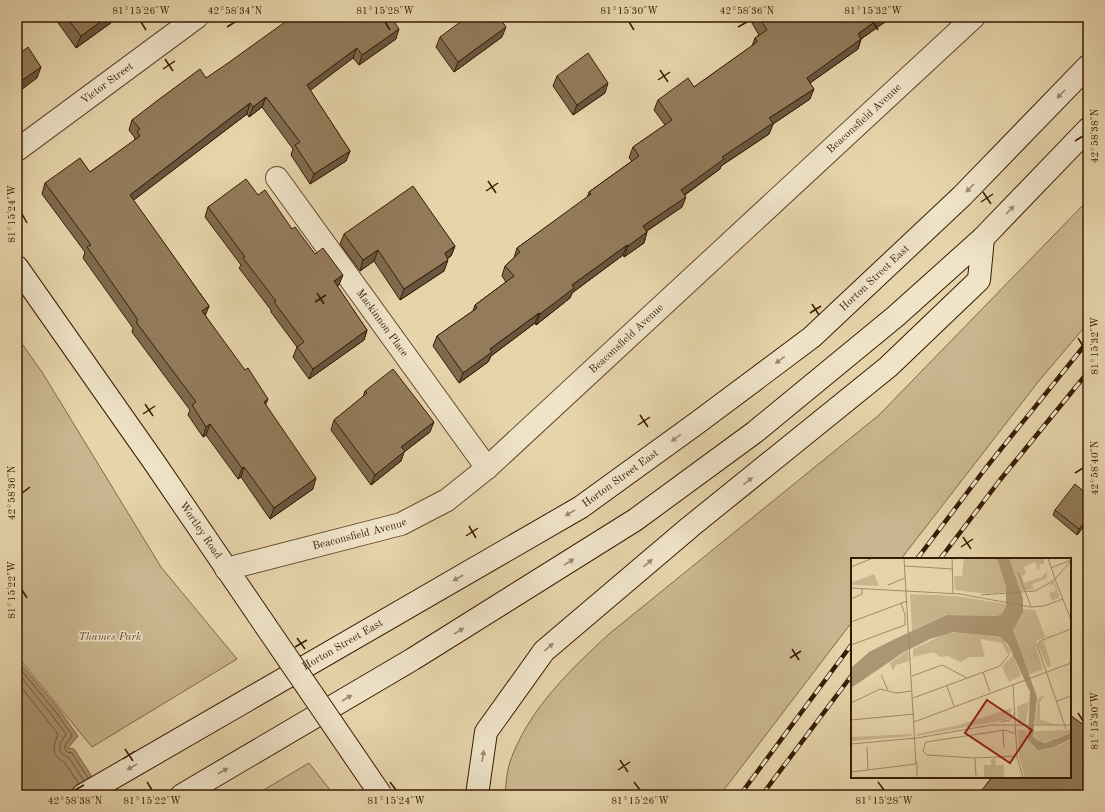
<svg xmlns="http://www.w3.org/2000/svg" width="1105" height="812" font-family="'Old Standard TT',serif">
	<style>
		.green { fill: #c9b58f; stroke: #81684a }
		.water { fill: #ab9572; stroke: #7d6446 }
		.lines { fill: none; stroke-linecap: round; stroke-linejoin: round }
		.shore { stroke: #72583b; stroke-width: 1 }
		.street-casing { stroke: #64492e; stroke-width: 24 }
		.secondary-casing { stroke: #391b04; stroke-width: 24 }
		.street { stroke: #efe3c8; stroke-width: 22 }
		.secondary { stroke: #efe3c8; stroke-width: 22 }
		.rail-casing { stroke: #391b04; stroke-width: 4.5 }
		.rail { stroke: #efe3c8; stroke-width: 3; stroke-dasharray: 9; stroke-linecap: butt }
		.secondary-bridge-casing { stroke: #391b04; stroke-width: 24; stroke-linecap: butt }
		.secondary-bridge { stroke: #efe3c8; stroke-width: 22 }
		.wall { fill: #7e6a4e; stroke: #391b04 }
		.shaded-wall { fill: #675640; stroke: #391b04 }
		.building { fill: #937b5b; stroke: #391b04 }
		.oneway { fill: #9d8970 }
		.ticks { fill: none; stroke: #391b04; stroke-width: 1.5 }
		.labels { text-anchor: middle; dominant-baseline: central; stroke-width: 3; stroke-linejoin: round; paint-order: stroke }
		.street-label { font-size: 11px; fill: #391b04; stroke: #efe3c8 }
		.park-label { font-size: 11px; font-style: italic; fill: #64492e; stroke: #efe3c8 }
		.inset-road { fill: none; stroke: #a18a68; stroke-width: 1 }
		.view { fill: #8f2418; fill-opacity: 0.15; stroke: #8f2418; stroke-width: 2 }
		.inset-edge { fill: none; stroke: #391b04; stroke-width: 2 }
		.neatline { fill: none; stroke: #391b04; stroke-width: 1.5 }
		.ticks-label { font-size: 10px; text-anchor: middle; fill: #391b04 }
	</style>
	<rect width="100%" height="100%" fill="#e6d4ab"/>
	<filter id="stains"><feTurbulence type="fractalNoise" baseFrequency=".005" numOctaves="4"/><feColorMatrix values="0 0 0 0 .2 0 0 0 0 .09 0 0 0 0 .02 0 0 0 .5 -.17"/></filter>
	<radialGradient id="worn" r=".72"><stop offset=".6" stop-color="#630" stop-opacity="0"/><stop offset="1" stop-color="#630" stop-opacity=".3"/></radialGradient>
	<!-- green -->
	<g class="green">
		<path d="M1088 200V323L1038 382 901 559H852V622L720 795H505C506 783 507 769 511 759 530 708 570 670 609 634L879 415Z"/>
		<path d="M17 337 42 372 161 567 237 659 92 747 17 656Z"/>
		<path d="M309 763 334 795H255Z"/>
	</g>
	<!-- water -->
	<path class="water" d="M17 659 58 708 78 736 68 748 74 749 104 795H17Z"/>
	<g class="lines">
		<!-- shore -->
		<g class="shore">
			<path d="M17 665 55 711 72 735C71 740 64 743 65 749L67 752 72 753 88 778"/>
			<path d="M17 672 51 714 66 734 60 744V751L64 755 69 758 84 781"/>
			<path d="M17 682 58 734 54 745 55 754 59 759 65 763 79 784"/>
		</g>
		<!-- street casing -->
		<g class="street-casing">
			<g id="street">
				<path id="s1" d="M17 150 197 17"/>
				<path id="s2" d="M277 178 487 468"/>
				<path id="s3" d="M226 569 401 524 447 500 487 468 974 17"/>
			</g>
		</g>
		<!-- secondary casing -->
		<g class="secondary-casing">
			<g id="secondary">
				<path id="s4" d="M17 267 154 462 265 625"/>
				<path id="s5" d="M83 795 581 507 697 423 812 337 962 196 1088 66"/>
				<path d="M182 795 413 659 635 520 755 432 896 316 983 238 1088 129"/>
				<path d="M477 795 486 732 544 651 690 527 888 367 979 280 983 238"/>
			</g>
		</g>
		<!-- street -->
		<use href="#street" class="street"/>
		<!-- secondary -->
		<use href="#secondary" class="secondary"/>
		<!-- rail casing -->
		<g class="rail-casing">
			<g id="rail">
				<path d="M917 559 985 469 1088 341"/>
				<path d="M940 559 1000 480 1088 372"/>
				<path d="M740 795 852 644"/>
				<path d="M762 795 852 675"/>
			</g>
		</g>
		<!-- rail -->
		<use href="#rail" class="rail"/>
		<!-- secondary-bridge casing -->
		<g class="secondary-bridge-casing">
			<path id="secondary-bridge" d="M265 625 381 795"/>
		</g>
		<!-- secondary-bridge -->
		<use href="#secondary-bridge" class="secondary-bridge"/>
	</g>
	<!-- wall -->
	<g class="wall">
		<path d="M54 17H119L76 48Z"/>
		<path d="M755 17H892L861 39 858 49 810 83V99L773 124 769 134 721 166 720 169 685 195 682 207 647 231 644 243 624 257 623 255 572 293 570 298 536 325 535 323 491 356 488 362 459 383 433 346 437 336 473 311 475 305 506 282 502 276 505 266 514 258 517 248 587 198 589 192 632 161 629 158 633 147 665 125 654 110 658 100 694 87 752 46 755 38 759 35 752 23Z"/>
		<path d="M440 37H502L454 72 436 47Z"/>
		<path d="M396 39 359 65 353 58 310 90 350 151 346 161 310 184 291 155 293 149 262 107 249 117 247 114 133 200 209 306 205 315 266 405 313 489 270 519 241 477 238 479 206 435 203 437 188 415 190 410 132 332 133 328 83 258 85 252 42 194 45 183 90 172 134 141 135 138 129 130 132 120 206 78Z"/>
		<path d="M557 76 605 93 573 115 553 86Z"/>
		<path d="M258 195 292 229 339 285 337 286 367 330 364 340 309 379 293 357 297 347 271 312V310L239 268 241 265 205 217 208 207Z"/>
		<path d="M344 234 455 246 451 256 447 259 444 271 400 300 374 261 360 271 340 244Z"/>
		<path d="M365 391 430 432 404 452 401 461 371 485 331 430 334 420 363 397Z"/>
		<path d="M1055 510 1088 521 1077 535 1053 515Z"/>
	</g>
	<!-- shaded-wall -->
	<g class="shaded-wall">
		<path d="M107 17H119L76 48 81 36Z"/>
		<path d="M881 17H892L861 39 858 49 803 88 807 78 858 34Z"/>
		<path d="M506 27 502 37 454 72 458 62Z"/>
		<path d="M399 29 396 39 359 65 362 55Z"/>
		<path d="M357 48 353 58 303 96 307 85Z"/>
		<path d="M41 67 37 78 17 93V84Z"/>
		<path d="M608 83 605 93 573 115 577 105Z"/>
		<path d="M814 89 810 99 773 124 769 134 721 166 720 169 677 200 681 190 722 157 769 118Z"/>
		<path d="M266 97 262 107 249 117 253 107Z"/>
		<path d="M250 103 247 114 126 206 130 195Z"/>
		<path d="M350 151 346 161 310 184 314 174Z"/>
		<path d="M686 197 682 207 639 236 643 226Z"/>
		<path d="M647 232 644 243 624 257 628 246Z"/>
		<path d="M627 245 623 255 572 293 570 298 536 325 540 314 572 285Z"/>
		<path d="M455 246 451 256 441 263 445 253Z"/>
		<path d="M378 250 374 261 360 271 363 260Z"/>
		<path d="M448 260 444 271 400 300 404 289Z"/>
		<path d="M343 275 339 285 330 291 334 281Z"/>
		<path d="M209 306 205 316 202 311Z"/>
		<path d="M539 313 535 323 491 356 488 362 459 383 463 373 490 349Z"/>
		<path d="M367 330 364 340 309 379 313 369Z"/>
		<path d="M268 399 264 409V402Z"/>
		<path d="M434 422 430 432 404 452 401 461 371 485 375 475 401 447Z"/>
		<path d="M210 424 206 435 203 437 206 427Z"/>
		<path d="M244 467 241 477 238 479 242 468Z"/>
		<path d="M316 478 313 489 270 519 274 508Z"/>
		<path d="M1088 518V521L1077 535 1079 529Z"/>
	</g>
	<!-- building -->
	<g class="building">
		<path d="M66 17H107L81 36Z"/>
		<path d="M292 17H391L399 29 362 55 357 48 307 85 350 151 314 174 295 145 300 142 266 97 253 107 250 103 130 195 209 306 202 311 245 370 248 368 268 399 264 402 316 478 274 508 244 467 242 468 210 424 206 427 192 405 196 402 136 322 138 320 87 247 91 245 45 183 80 158 90 172 140 136 137 131 140 129 132 120 158 100 200 69 206 78 228 63Z"/>
		<path d="M467 17H499L506 27 458 62 440 37Z"/>
		<path d="M759 17H881L858 34 861 39 807 78 814 89 769 118 773 123 722 157 724 159 681 190 686 197 643 226 647 232 628 246 627 245 572 285 574 288 540 314 539 313 490 349 492 352 463 373 437 336 477 308 475 305 514 276 505 266 520 252 517 248 591 194 589 192 639 156 633 147 672 120 658 100 688 78 694 87 757 42 755 38 767 30Z"/>
		<path d="M17 44 23 51 28 47 41 67 17 84Z"/>
		<path d="M588 53 608 83 577 105 557 76Z"/>
		<path d="M246 179 258 195 265 190 292 229 295 227 315 254 323 248 343 275 334 281 367 330 313 369 297 347 304 342 274 302 276 301 243 258 245 257 208 207Z"/>
		<path d="M413 186 455 246 445 253 448 260 404 289 378 250 363 260 344 234Z"/>
		<path d="M393 369 434 422 401 447 405 451 375 475 334 420 367 393 365 391Z"/>
		<path d="M1075 484 1088 495V518L1079 529 1055 510Z"/>
		<path d="M1070 715 1088 728V795H978L992 777H1070Z"/>
	</g>
	<!-- one-way arrows -->
	<defs><path id="oneway-solid" d="M-6-.8H1V-3.2L6.5 0L1 3.2V.8H-6Z"/></defs>
	<g class="oneway">
		<use href="#oneway-solid" transform="translate(1061 94) rotate(134)"/>
		<use href="#oneway-solid" transform="translate(970 188) rotate(134)"/>
		<use href="#oneway-solid" transform="translate(1010 210) rotate(-46)"/>
		<use href="#oneway-solid" transform="translate(780 360) rotate(143)"/>
		<use href="#oneway-solid" transform="translate(676 438) rotate(144)"/>
		<use href="#oneway-solid" transform="translate(748 481) rotate(-39)"/>
		<use href="#oneway-solid" transform="translate(570 513) rotate(150)"/>
		<use href="#oneway-solid" transform="translate(569 562) rotate(-32)"/>
		<use href="#oneway-solid" transform="translate(648 563) rotate(-40)"/>
		<use href="#oneway-solid" transform="translate(458 578) rotate(150)"/>
		<use href="#oneway-solid" transform="translate(459 631) rotate(-32)"/>
		<use href="#oneway-solid" transform="translate(549 647) rotate(-41)"/>
		<use href="#oneway-solid" transform="translate(347 698) rotate(-30)"/>
		<use href="#oneway-solid" transform="translate(483 756) rotate(-81)"/>
		<use href="#oneway-solid" transform="translate(132 767) rotate(150)"/>
		<use href="#oneway-solid" transform="translate(223 771) rotate(-30)"/>
	</g>
	<!-- ticks -->
	<path class="ticks" d="M141 22 146 30M385 22 390 30M629 22 634 30M873 22 878 30M227 27 235 22M738 27 747 22M165 59 173 71M163 69 175 61M660 70 668 82M658 80 670 72M1075 141 1083 136M488 181 496 193M486 191 498 183M983 192 991 204M981 202 993 194M22 214 27 223M317 293 324 304M315 302 326 295M812 304 819 315M810 313 821 306M1078 338 1083 346M145 404 153 416M143 414 155 406M640 415 648 427M638 425 650 417M1075 473 1083 468M22 493 30 487M469 526 476 538M466 536 478 528M963 537 971 549M961 547 973 539M22 590 27 598M297 638 305 649M295 647 307 640M792 649 799 660M790 658 801 651M1078 713 1083 721M125 749 133 761M123 759 135 751M620 760 628 772M618 770 630 762M147 782 152 790M390 782 396 790M634 782 640 790M878 782 884 790M75 790 84 785"/>
	<g class="labels">
		<!-- street labels -->
		<g class="street-label">
			<text stroke="none"><textPath href="#s1" startOffset="112">Victor Street</textPath></text>
			<text stroke="none"><textPath href="#s3" startOffset="798">Beaconsfield Avenue</textPath></text>
			<text stroke="none"><textPath href="#s5" startOffset="948">Horton Street East</textPath></text>
			<text stroke="none"><textPath href="#s2" startOffset="179">Mackinnon Place</textPath></text>
			<text stroke="none"><textPath href="#s3" startOffset="474">Beaconsfield Avenue</textPath></text>
			<text stroke="none"><textPath href="#s5" startOffset="624">Horton Street East</textPath></text>
			<text stroke="none"><textPath href="#s4" startOffset="321">Wortley Road</textPath></text>
			<text stroke="none"><textPath href="#s3" startOffset="138">Beaconsfield Avenue</textPath></text>
			<text stroke="none"><textPath href="#s5" startOffset="300">Horton Street East</textPath></text>
		</g>
		<!-- park labels -->
		<g class="park-label">
			<text x="110" y="637">Thames Park</text>
		</g>
	</g>
	<!-- overview -->
	<g transform="translate(851 558)">
		<rect width="220" height="220" fill="#e6d4ab"/>
		<path d="M113 0H146L156 34 136 36 104 32 103 18H111ZM157 0H193V5L188 7 189 11 187 12 184 4 173 9 175 16 171 18 173 25 191 19 196 14V20L181 26 183 31 170 33ZM23 16 28 28 0 27V25ZM203 23 208 37V40L201 43 198 35 205 33 204 29 202 26 196 29ZM59 36 105 38 155 46 151 56 147 58 96 57 61 73ZM172 51 184 52 194 78 192 79 203 76 185 83V89L192 111 177 117 161 69ZM106 74 152 80 160 94 157 97 151 85 129 81 134 98 130 99H118L110 104 97 98 89 99 83 94 62 99V91L92 77ZM197 82 193 84 201 109 199 107 197 110 187 87 189 84ZM57 92 58 103 45 107 42 113 39 105ZM162 97 170 118 158 124 151 109ZM194 137 189 144V161L205 167 184 166 187 140ZM178 144 175 166 167 165 166 148ZM161 150 159 160 154 162 66 178V176L108 167ZM167 172H175L177 182 184 191H200L220 182V220H174L168 199ZM220 172V175L194 184 186 182 181 175 182 173ZM61 176V178L0 183V179ZM144 200 145 207H153V219L133 220V207H140V201Z" fill="#c9b58f"/>
		<path d="M146 0H158L172 40V54L162 72 186 139 182 178 186 182 194 185 220 175V181L201 190 186 192 177 182 179 134 157 86 149 79 103 74 79 81 53 94 0 130 1 109 18 94 48 79 96 57 146 58 151 56 155 48V30Z" fill="#ab9572"/>
		<path class="inset-road" d="M53 0 65 206M101 0 102 35M197 0 204 21M54 8 102 11M0 9 22 0M200 10 220 2M167 14 180 49M204 21 220 62M37 27 54 20M0 30 109 36 180 49 193 48 212 41M130 37 184 33 202 23 220 3M0 41 11 36V30M0 64 56 43M0 87 54 67V57L50 45M132 114 139 134M30 117 37 132M61 118 91 107 116 120M162 127 166 198 172 220M96 128 103 148M62 140 149 108 158 97M206 143 220 138M0 145 29 131 45 135 61 133M0 162 63 156M63 164 220 105M150 164 159 162 164 154M215 171 186 87 189 83 220 71M152 173 153 190M165 176 154 172 75 184 72 193 76 197 124 200 166 198M0 186 66 180 140 167H220M16 189 17 212M124 200 125 218M0 214 65 206M66 220V204"/>
		<path class="view" d="M136 142 181 172 159 205 114 175Z"/>
		<rect width="220" height="220" class="inset-edge"/>
	</g>
	<!-- margin -->
	<rect width="1105" height="812" fill="none" stroke="#e6d4ab" stroke-width="44"/>
	<rect x="22" y="22" width="1061" height="768" class="neatline"/>
	<g class="ticks-label">
		<text x="141" y="14">81°15'26"W</text>
		<text x="235" y="14">42°58'34"N</text>
		<text x="385" y="14">81°15'28"W</text>
		<text x="629" y="14">81°15'30"W</text>
		<text x="747" y="14">42°58'36"N</text>
		<text x="873" y="14">81°15'32"W</text>
		<text transform="translate(1094 136) rotate(-90)" y="4">42°58'38"N</text>
		<text transform="translate(11 214) rotate(-90)" y="4">81°15'24"W</text>
		<text transform="translate(1094 346) rotate(-90)" y="4">81°15'32"W</text>
		<text transform="translate(1094 468) rotate(-90)" y="4">42°58'40"N</text>
		<text transform="translate(11 493) rotate(-90)" y="4">42°58'36"N</text>
		<text transform="translate(11 590) rotate(-90)" y="4">81°15'22"W</text>
		<text transform="translate(1094 721) rotate(-90)" y="4">81°15'30"W</text>
		<text x="75" y="804">42°58'38"N</text>
		<text x="152" y="804">81°15'22"W</text>
		<text x="396" y="804">81°15'24"W</text>
		<text x="640" y="804">81°15'26"W</text>
		<text x="884" y="804">81°15'28"W</text>
	</g>
	<rect width="100%" height="100%" filter="url(#stains)"/>
	<rect width="100%" height="100%" fill="url(#worn)"/>
</svg>
